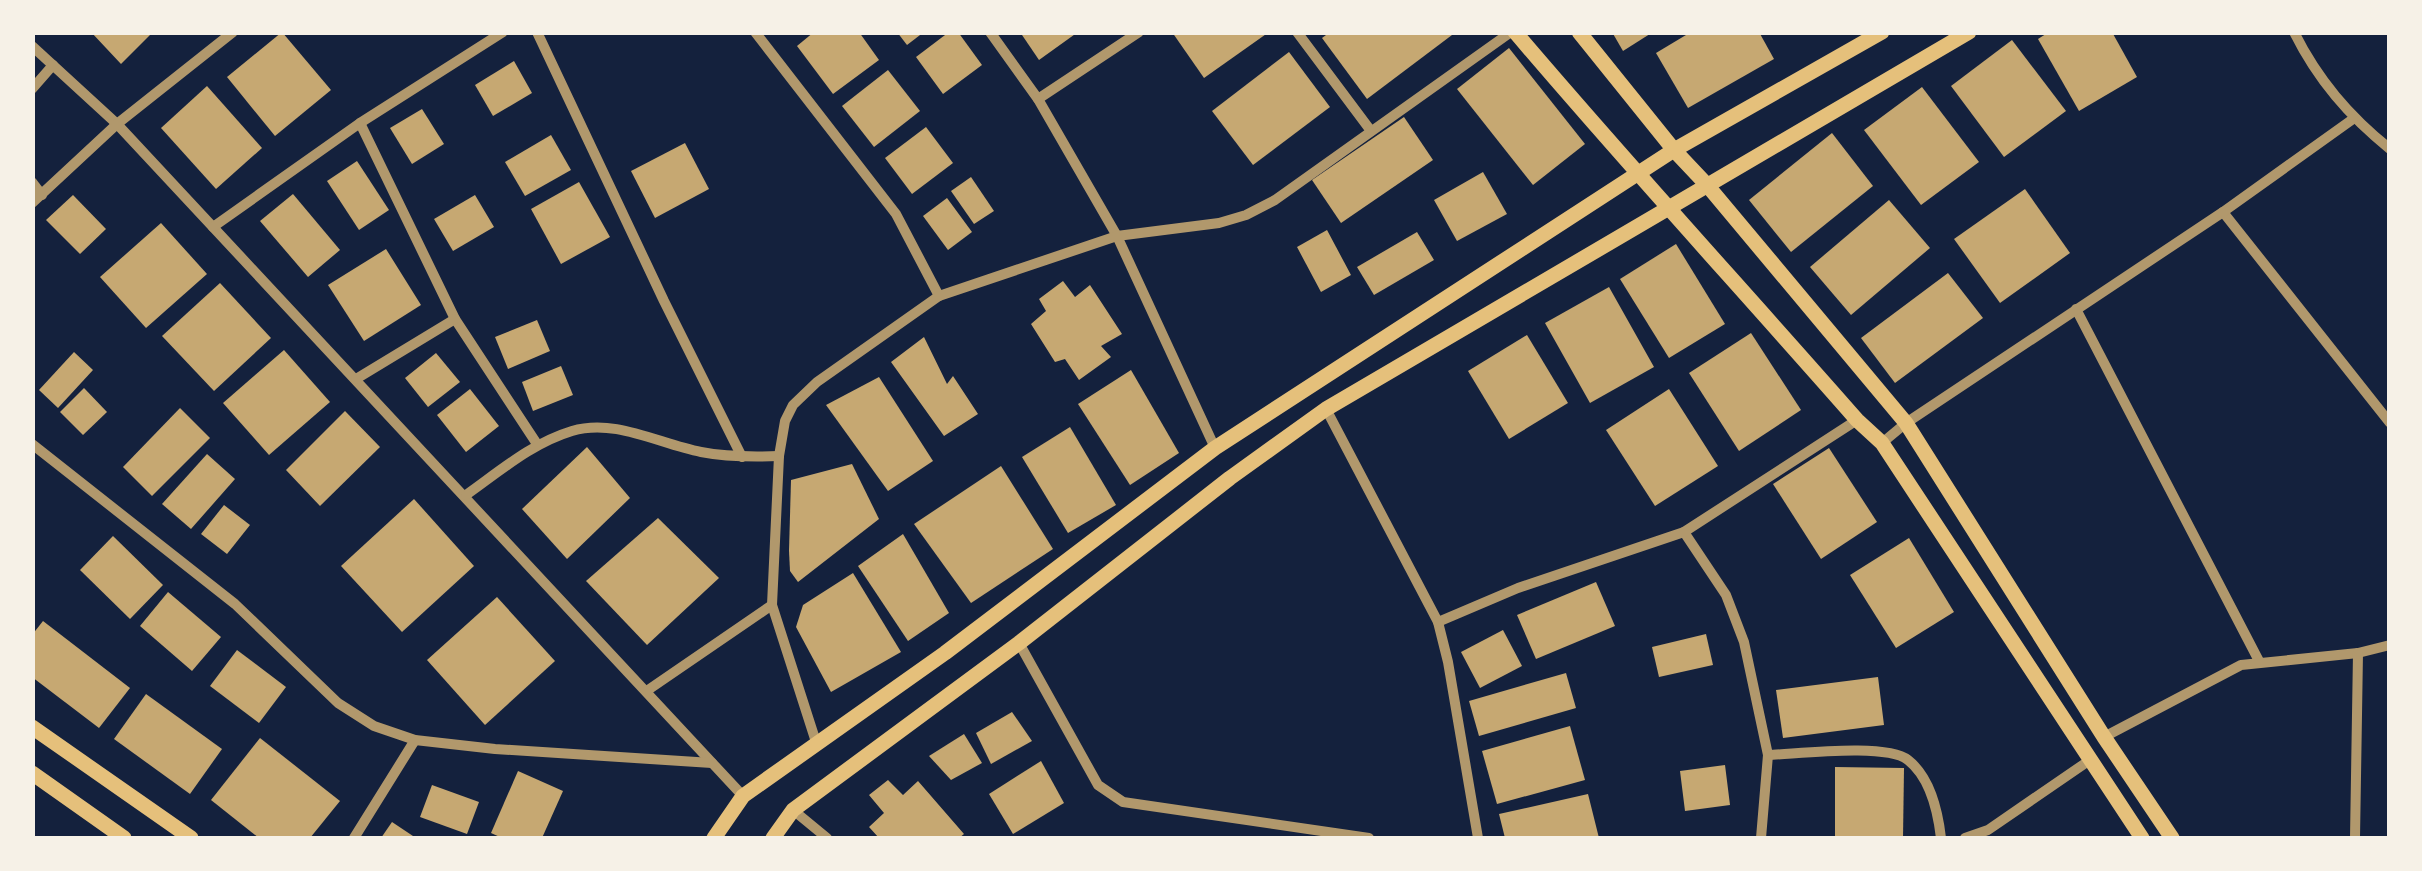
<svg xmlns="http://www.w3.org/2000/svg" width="2422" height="871" font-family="'Asap Condensed',sans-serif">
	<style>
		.building { fill: #c6a872 }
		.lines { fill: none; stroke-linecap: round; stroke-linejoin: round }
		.minor { stroke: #b1986c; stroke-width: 10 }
		.secondary { stroke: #e5c07b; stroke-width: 15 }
		.primary { stroke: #e5c07b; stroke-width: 15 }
	</style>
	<rect width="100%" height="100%" fill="#14213d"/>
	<!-- building -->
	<g class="building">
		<path d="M91 32H153L121 64Z"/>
		<path d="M282 32 331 90 275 136 227 77Z"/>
		<path d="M814 32H859L879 60 833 94 797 46Z"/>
		<path d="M897 32H924L907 45Z"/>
		<path d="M949 32H958L982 65 943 94 916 57Z"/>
		<path d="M1020 32H1078L1039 60Z"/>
		<path d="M1172 32H1269L1204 78Z"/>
		<path d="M1330 32H1456L1367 99 1322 38Z"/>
		<path d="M1612 32H1653L1623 51Z"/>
		<path d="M1691 32H1759L1774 59 1688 108 1656 53Z"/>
		<path d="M2049 32H2112L2137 77 2079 111 2038 39Z"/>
		<path d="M2012 40 2066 111 2004 157 1951 86Z"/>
		<path d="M1509 48 1585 144 1533 185 1457 89Z"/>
		<path d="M1289 52 1330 107 1253 165 1212 111Z"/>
		<path d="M514 61 532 93 493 116 475 85Z"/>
		<path d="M888 70 920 111 874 147 842 106Z"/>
		<path d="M207 86 262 148 216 189 161 128Z"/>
		<path d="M1922 87 1979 162 1921 205 1864 130Z"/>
		<path d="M422 109 444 144 412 164 390 128Z"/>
		<path d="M1404 117 1433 160 1341 223 1312 180Z"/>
		<path d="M926 127 953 163 912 194 885 158Z"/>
		<path d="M1832 133 1873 186 1791 252 1749 200Z"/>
		<path d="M551 135 571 170 525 196 505 162Z"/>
		<path d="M685 143 709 189 655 218 631 171Z"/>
		<path d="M357 161 389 210 359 230 327 181Z"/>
		<path d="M1483 172 1507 214 1457 241 1434 200Z"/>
		<path d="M971 177 994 211 974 224 951 191Z"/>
		<path d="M579 182 610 237 561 264 531 209Z"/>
		<path d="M2025 189 2070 253 2000 303 1954 239Z"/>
		<path d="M293 194 340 250 308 277 260 221Z"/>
		<path d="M73 195 106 229 80 254 46 220Z"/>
		<path d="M475 195 494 227 453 251 434 219Z"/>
		<path d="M947 198 972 232 948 250 923 216Z"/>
		<path d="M1889 200 1930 248 1851 315 1810 267Z"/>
		<path d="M161 223 207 274 146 328 100 277Z"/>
		<path d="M1327 230 1351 275 1321 292 1297 247Z"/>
		<path d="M1417 232 1434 260 1374 295 1357 267Z"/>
		<path d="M1676 244 1725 324 1669 358 1620 279Z"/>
		<path d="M386 249 421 305 364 341 328 285Z"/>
		<path d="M1948 273 1983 318 1895 383 1861 338Z"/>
		<path d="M1063 281 1075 297 1090 285 1122 334 1101 346 1111 357 1079 380 1065 359 1055 362 1031 324 1046 311 1039 299Z"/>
		<path d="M220 283 271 338 214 391 162 336Z"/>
		<path d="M1609 287 1654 367 1590 403 1545 323Z"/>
		<path d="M537 320 550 351 508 369 495 337Z"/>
		<path d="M1751 333 1801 410 1739 451 1689 373Z"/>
		<path d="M1527 335 1568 403 1509 439 1468 371Z"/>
		<path d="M924 337 947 384 953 376 978 414 944 436 891 362Z"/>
		<path d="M284 350 330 402 269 455 223 403Z"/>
		<path d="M74 352 93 370 58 408 39 390Z"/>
		<path d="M436 353 460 382 428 407 405 378Z"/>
		<path d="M561 366 573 395 533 411 522 382Z"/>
		<path d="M1131 370 1179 453 1130 485 1078 404Z"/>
		<path d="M879 377 933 461 888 491 826 405Z"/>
		<path d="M84 388 107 412 83 435 60 412Z"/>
		<path d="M470 389 499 426 466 452 437 415Z"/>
		<path d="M1669 389 1718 466 1655 506 1606 430Z"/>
		<path d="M180 408 210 438 152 496 123 467Z"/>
		<path d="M345 411 380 447 320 506 286 470Z"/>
		<path d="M1070 427 1116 505 1068 533 1022 457Z"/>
		<path d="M587 447 630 498 567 559 522 509Z"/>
		<path d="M1829 448 1877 522 1821 559 1773 484Z"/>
		<path d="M207 454 235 479 191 529 162 504Z"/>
		<path d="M852 464 879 519 798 582 790 571 789 551 791 480Z"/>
		<path d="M1001 466 1053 549 971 603 914 524Z"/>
		<path d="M414 499 474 566 402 632 341 566Z"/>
		<path d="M224 505 250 525 227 554 201 534Z"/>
		<path d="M658 518 719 578 647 645 586 581Z"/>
		<path d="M903 534 949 613 908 641 858 566Z"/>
		<path d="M113 536 163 585 130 619 80 570Z"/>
		<path d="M1909 538 1954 612 1896 648 1850 575Z"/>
		<path d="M853 573 901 652 831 692 796 627 803 605Z"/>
		<path d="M1596 582 1615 626 1536 659 1517 615Z"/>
		<path d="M168 592 221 637 192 671 140 626Z"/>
		<path d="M497 597 555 661 485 725 427 660Z"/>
		<path d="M43 621 130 688 99 728 32 677V635Z"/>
		<path d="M1503 630 1522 666 1480 688 1461 652Z"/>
		<path d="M1706 634 1713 665 1659 677 1652 647Z"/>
		<path d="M237 650 286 687 259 723 210 686Z"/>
		<path d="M1566 673 1576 708 1479 736 1469 701Z"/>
		<path d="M1878 677 1884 725 1783 738 1776 690Z"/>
		<path d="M146 694 222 749 190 794 114 739Z"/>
		<path d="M1012 712 1032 741 991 764 976 733Z"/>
		<path d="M1570 726 1585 780 1497 804 1482 751Z"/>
		<path d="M964 734 982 763 951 780 929 756Z"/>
		<path d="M260 738 340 801 310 838H259L211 800Z"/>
		<path d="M1041 761 1064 803 1013 834 989 794Z"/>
		<path d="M1725 765 1730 805 1685 811 1680 771Z"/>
		<path d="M1835 767 1904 768 1903 838H1835Z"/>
		<path d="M518 771 563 791 542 838H502L491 833Z"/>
		<path d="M888 780 903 795 918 781 964 834 959 838H879L869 827 884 813 869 795Z"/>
		<path d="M432 785 479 802 467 834 420 817Z"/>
		<path d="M1588 794 1599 838H1505L1499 814Z"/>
		<path d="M392 822 416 838H381Z"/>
	</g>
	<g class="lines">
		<!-- minor -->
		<g class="minor">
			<path d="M537 32 664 301 742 457"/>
			<path d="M755 32 896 214 939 296"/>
			<path d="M990 32 1038 99 1117 236 1215 448"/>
			<path d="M1297 32 1371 131"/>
			<path d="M2294 32C2318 80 2349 116 2390 149"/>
			<path d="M32 46 117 124 743 796"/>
			<path d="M32 89 53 65"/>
			<path d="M1038 99 1139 32"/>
			<path d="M360 123 455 319 537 444"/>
			<path d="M32 182 42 195"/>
			<path d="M32 203 117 124 233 32"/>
			<path d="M2223 212 2390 423"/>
			<path d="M213 227 360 123 503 32"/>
			<path d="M2076 309 2259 661"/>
			<path d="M356 379 455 319"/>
			<path d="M1326 409 1438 622 1448 662 1478 838"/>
			<path d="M1882 443 1906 423 2223 212 2353 119"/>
			<path d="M32 444 235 604 338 703 374 726 415 740 495 749 712 763"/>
			<path d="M466 495C500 471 532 443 572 431 615 418 659 444 701 452 727 457 753 457 779 456"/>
			<path d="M1684 532 1726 595 1744 642 1768 755 1761 838"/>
			<path d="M1438 622 1518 588 1684 532 1857 420"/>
			<path d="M1019 643 1098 785 1123 802 1369 838"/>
			<path d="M648 690 772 605"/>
			<path d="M2104 737 2241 665 2358 653 2390 645"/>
			<path d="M816 742 772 605 779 456 785 421 793 405 817 382 939 296 1117 236 1219 223 1246 215 1275 200 1511 32"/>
			<path d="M1768 755C1798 754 1886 743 1908 760 1931 778 1938 812 1941 838"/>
			<path d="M793 810 827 838"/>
			<path d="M354 838 415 740"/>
			<path d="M1965 838 1988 830 2090 760"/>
			<path d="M2355 838 2358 653"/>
		</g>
		<!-- secondary -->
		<g class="secondary">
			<path d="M714 838 743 796 945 653 1215 448 1674 150 1882 32"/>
			<path d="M773 838 793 810 1019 643 1230 478 1326 409 1969 32"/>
		</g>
		<!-- primary -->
		<g class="primary">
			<path d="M1515 32C1627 164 1743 290 1857 420L1882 443 2142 838"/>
			<path d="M1579 32 1674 150 1707 185 1906 423 2104 737 2172 838"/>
			<path d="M32 727 191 838"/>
			<path d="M32 773 124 838"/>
		</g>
	</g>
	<!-- border -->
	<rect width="2422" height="871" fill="none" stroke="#f6f1e7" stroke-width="70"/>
</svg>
